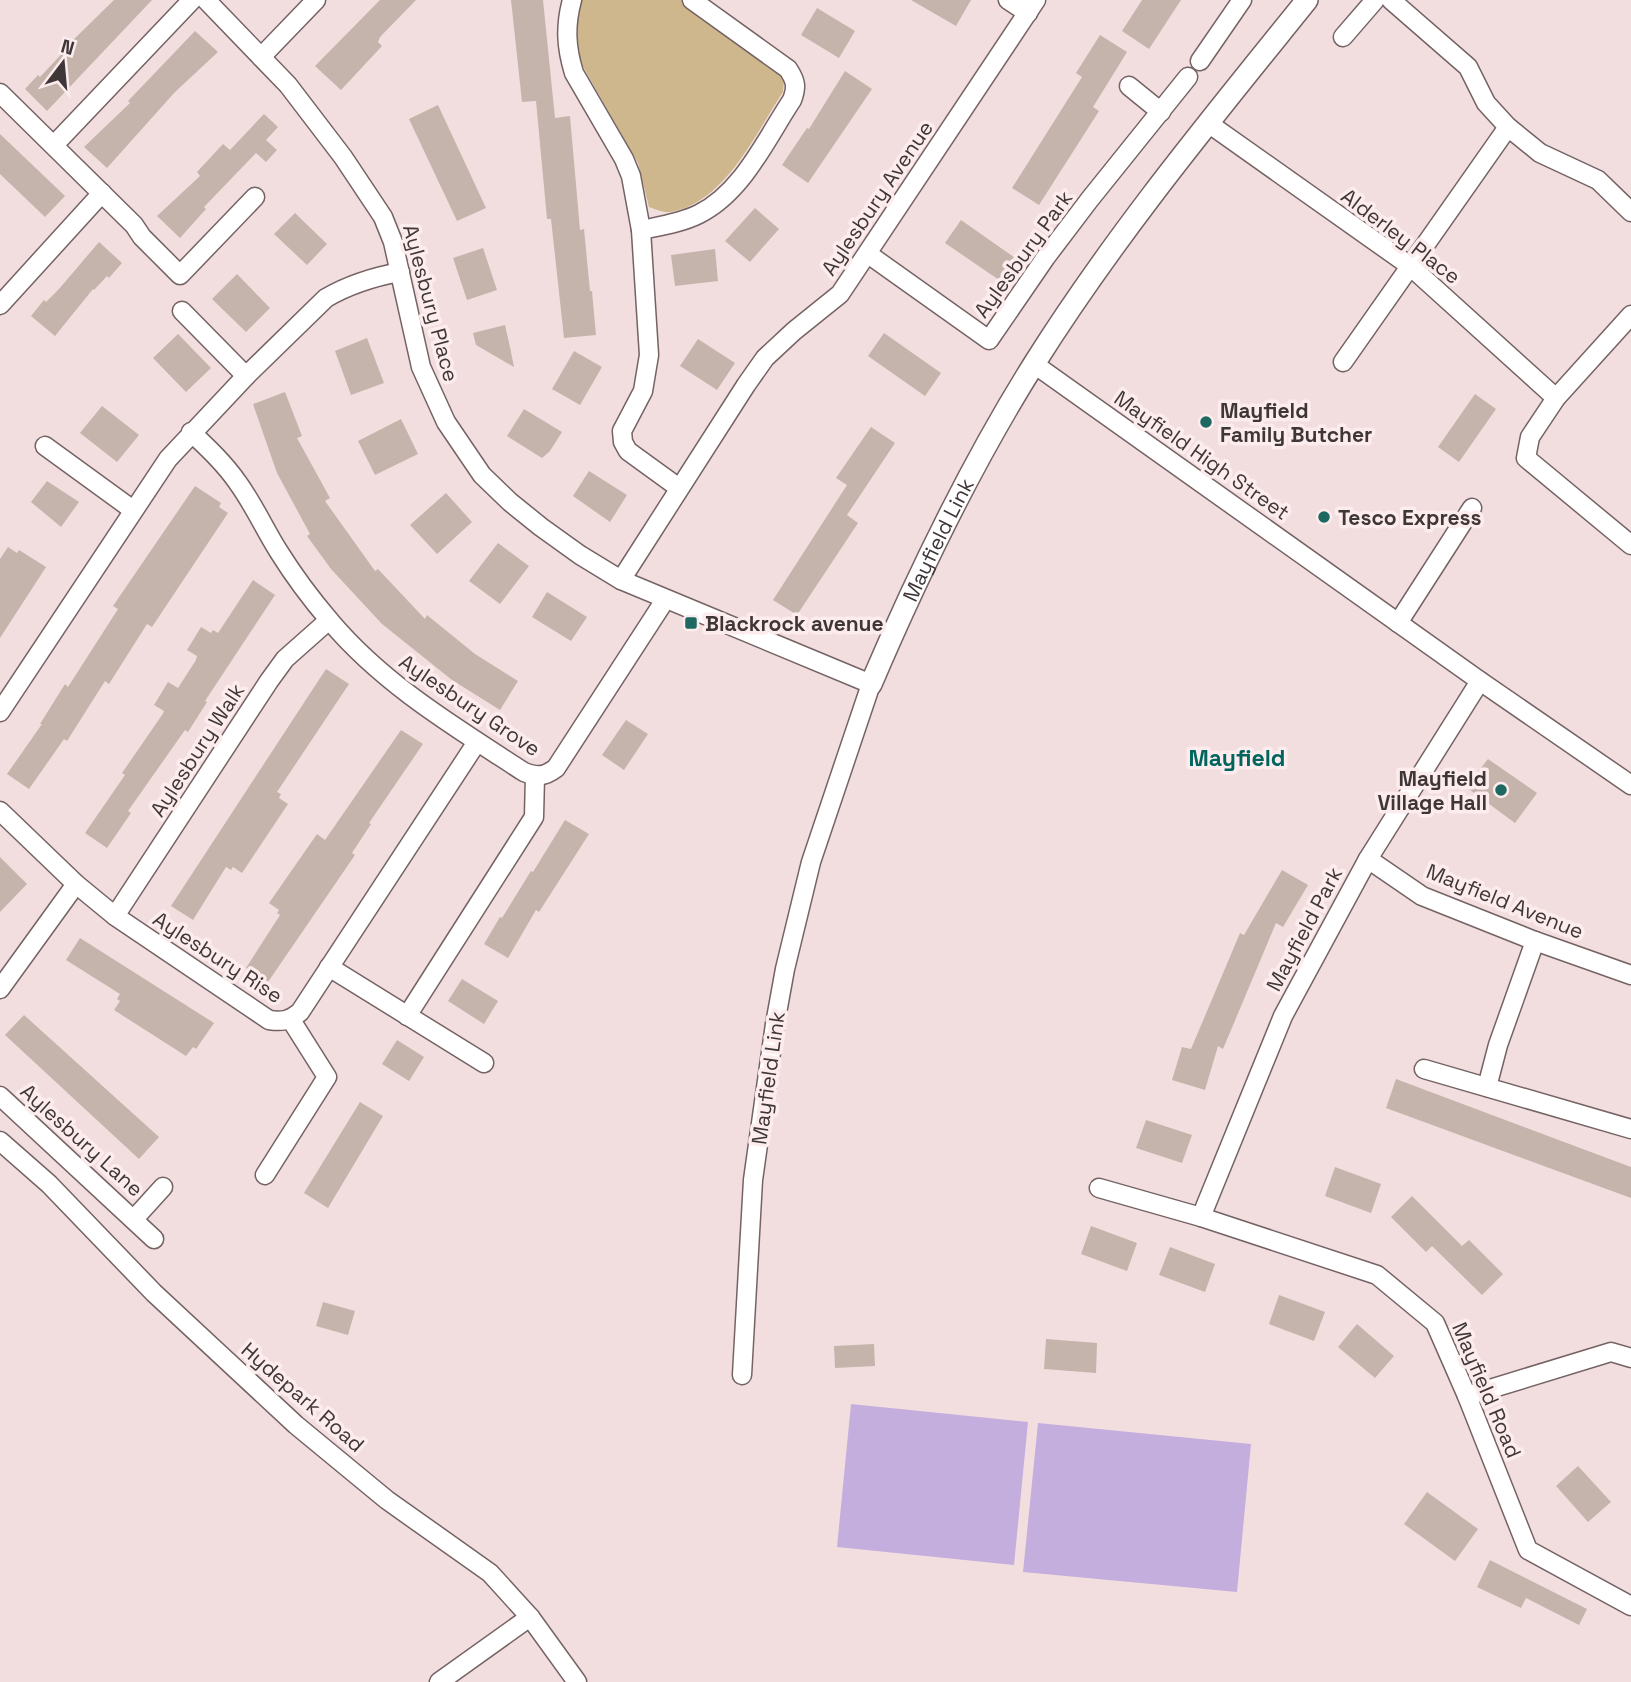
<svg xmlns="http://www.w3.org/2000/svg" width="1631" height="1682" font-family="'Space Grotesk',sans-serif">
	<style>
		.green { fill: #ceb78c }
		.water { fill: #c4aedd }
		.building { fill: #c5b4ab }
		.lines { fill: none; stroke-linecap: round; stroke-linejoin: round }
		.minor-casing { stroke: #756364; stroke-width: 21 }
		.tertiary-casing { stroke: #756364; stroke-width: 24 }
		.minor { stroke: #fff; stroke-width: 18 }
		.tertiary { stroke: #fff; stroke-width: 21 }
		.poi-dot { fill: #1d6861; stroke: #fdeced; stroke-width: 2.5 }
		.labels { text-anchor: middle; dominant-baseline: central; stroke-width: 7; stroke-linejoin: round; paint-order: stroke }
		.street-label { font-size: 21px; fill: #3f3737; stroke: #fdeced }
		.poi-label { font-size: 21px; font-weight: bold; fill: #3f3737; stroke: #fdeced; text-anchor: start }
		.neighbourhood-label { font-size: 23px; font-weight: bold; fill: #00655e; stroke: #fdeced }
	</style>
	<rect width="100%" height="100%" fill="#f3dedf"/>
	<!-- green -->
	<path class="green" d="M582 0H683L779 68 784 80 783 92C755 134 725 203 670 212 663 213 655 209 649 207L638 163 582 65 575 42 577 18Z"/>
	<!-- water -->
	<g class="water">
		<path d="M851 1404 1028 1422 1014 1565 837 1547Z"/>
		<path d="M1038 1423 1251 1444 1237 1592 1023 1572Z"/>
	</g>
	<!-- building -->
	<g class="building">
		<path d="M114 0H152L47 111 25 89 38 75 40 77 70 45 69 44Z"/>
		<path d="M380 0H416L380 37 378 42 382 46 341 90 315 66Z"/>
		<path d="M511 0H543L555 118 570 116 580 230 584 229 590 291H592L596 335 564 338 551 219H547L536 101 522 102Z"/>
		<path d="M911 0H971L956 26Z"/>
		<path d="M1142 0H1181L1149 49 1122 31Z"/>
		<path d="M817 8 855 31 839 58 801 35Z"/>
		<path d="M195 31 218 52 175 92 107 168 84 147 130 103 128 101Z"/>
		<path d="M1100 35 1127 52 1093 107 1099 111 1039 205 1012 188 1082 77 1076 73Z"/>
		<path d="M845 71 872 89 808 183 782 165 807 128 809 129Z"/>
		<path d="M438 105 486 208 457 221 409 119Z"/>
		<path d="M264 114 278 127 266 140 277 150 266 162 256 153 204 207 206 209 180 238 157 216 200 176 197 172 223 144 230 150Z"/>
		<path d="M0 134 65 196 45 217 0 174Z"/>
		<path d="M755 208 779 229 750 262 725 241Z"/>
		<path d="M295 213 327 244 307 265 274 234Z"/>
		<path d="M961 220 1018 260 1002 282 945 243Z"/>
		<path d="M99 242 122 263 109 278 107 276 94 290 93 289 55 336 31 316 44 300 46 302 59 289Z"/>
		<path d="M483 248 497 290 467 300 453 258Z"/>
		<path d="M715 249 718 281 675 286 671 255Z"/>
		<path d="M237 274 270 308 246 332 212 299Z"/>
		<path d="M505 325 510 347 514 367 476 345 473 333Z"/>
		<path d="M884 333 941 373 925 396 868 356Z"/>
		<path d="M178 334 211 368 186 392 153 358Z"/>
		<path d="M367 338 384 383 351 395 335 351Z"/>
		<path d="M698 339 735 363 717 390 680 366Z"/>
		<path d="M574 351 602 367 580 405 552 389Z"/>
		<path d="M285 392 302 436 297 438 330 498 325 501 375 571 378 569 425 619 427 615 475 654 518 681 500 710 452 680 382 624 331 569 307 536 310 534 277 473 253 404Z"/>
		<path d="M1475 394 1496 409 1459 462 1438 447Z"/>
		<path d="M102 406 139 435 117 462 80 433Z"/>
		<path d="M524 409 562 432 550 451 542 458 507 436Z"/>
		<path d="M401 419 418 454 375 475 358 441Z"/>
		<path d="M871 427 895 443 847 515 858 523 797 615 773 600 847 485 836 478Z"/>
		<path d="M589 471 627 495 610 522 573 496Z"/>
		<path d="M47 481 79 502 61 527 31 502Z"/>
		<path d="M195 486 221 503 219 507 228 513 152 627 147 624 109 684 105 681 67 741 64 739 29 789 7 774 42 724H40L65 684 68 687 118 609 113 606Z"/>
		<path d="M446 493 472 522 437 554 410 525Z"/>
		<path d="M498 543 529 566 500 604 469 581Z"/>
		<path d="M8 547 17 553 19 550 46 567 0 638V559Z"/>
		<path d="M253 580 275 595 205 701 207 702 188 732 185 730 128 811 131 813 107 848 85 833 125 775 122 773 162 715 164 711 154 705 168 682 178 688 196 660 197 656 187 650 201 627 211 633 213 630 218 633Z"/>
		<path d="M547 592 587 617 571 641 532 617Z"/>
		<path d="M326 669 349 684 277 792 281 794 279 798 288 804 242 873 233 867 231 870 226 867 193 920 171 906Z"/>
		<path d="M626 720 648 734 624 770 602 755Z"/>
		<path d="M401 730 423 744 369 823 371 824 352 853 355 855 268 982 246 968 280 915 277 913 279 910 269 903 317 834 325 840Z"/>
		<path d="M1488 759 1537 793 1515 823 1466 787Z"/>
		<path d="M565 820 589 834 539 912 536 910 508 958 484 944 500 917 502 918 531 871 533 872Z"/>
		<path d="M0 857 27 884 0 912Z"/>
		<path d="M1282 870 1308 885 1283 927 1276 923 1223 1049 1218 1046 1205 1090 1172 1080 1182 1047 1191 1049 1240 933 1244 935Z"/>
		<path d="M80 938 214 1023 196 1049 193 1047 186 1056 114 1010 120 1001 117 999 120 994 66 960Z"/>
		<path d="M462 979 498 1001 484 1024 448 1001Z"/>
		<path d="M24 1015 159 1137 139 1159 5 1035Z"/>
		<path d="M397 1040 424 1057 409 1081 382 1064Z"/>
		<path d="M1396 1079 1631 1167V1198L1386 1108Z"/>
		<path d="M360 1102 383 1116 328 1208 304 1193Z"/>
		<path d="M1146 1120 1192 1135 1182 1163 1136 1148Z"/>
		<path d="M1335 1167 1381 1184 1371 1213 1325 1196Z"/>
		<path d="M1412 1196 1462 1246 1469 1240 1503 1274 1482 1295 1432 1246 1426 1252 1391 1217Z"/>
		<path d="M1091 1226 1137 1243 1127 1271 1081 1254Z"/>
		<path d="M1170 1247 1215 1264 1205 1292 1159 1275Z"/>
		<path d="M1279 1295 1325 1312 1314 1341 1269 1324Z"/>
		<path d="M323 1302 355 1311 348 1335 316 1326Z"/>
		<path d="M1357 1324 1394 1356 1375 1378 1338 1347Z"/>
		<path d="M1046 1339 1097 1343 1096 1373 1044 1369Z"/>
		<path d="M874 1344 875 1366 835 1368 834 1346Z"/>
		<path d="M1578 1466 1611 1502 1588 1522 1556 1486Z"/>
		<path d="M1427 1492 1478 1529 1455 1561 1404 1524Z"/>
		<path d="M1490 1560 1587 1609 1579 1625 1526 1598 1521 1608 1477 1587Z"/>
	</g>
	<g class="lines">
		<!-- minor casing -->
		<g class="minor-casing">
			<g id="minor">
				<path d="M206 0 288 85 343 157 383 217 393 242 421 367 446 422 482 475 510 502 541 527 580 555 621 580 871 684 811 862 785 969 775 1024 753 1180 742 1375"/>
				<path d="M572 0C565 26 566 47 574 73L624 159 631 176 641 230 649 355 643 391 622 431 623 442 628 451 679 488"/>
				<path d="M1008 0 1028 13"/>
				<path d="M1391 0 1468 67 1486 103 1508 127 1540 153 1598 180 1631 212"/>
				<path d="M1343 37 1375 0"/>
				<path d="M261 57 316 0"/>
				<path d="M1200 61 1242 0"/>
				<path d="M1129 86 1161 112"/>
				<path d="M0 93 134 225 142 237 180 275 255 197"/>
				<path d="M1208 123 1410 266 1556 398"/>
				<path d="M54 145 192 0"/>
				<path d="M641 230C660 226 681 223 699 214 743 192 766 139 792 100 797 87 796 81 788 69L692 0"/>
				<path d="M868 254 989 340 1046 257 1090 199 1188 77"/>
				<path d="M0 305 102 193"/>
				<path d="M182 311 246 376"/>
				<path d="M1631 315 1556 398 1530 437 1526 458 1631 545"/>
				<path d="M1343 362 1508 127"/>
				<path d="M1034 364 1480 681 1631 785"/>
				<path d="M191 432C208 448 225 464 238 483 254 505 265 530 279 552 294 576 312 600 330 621 384 685 455 727 524 772 537 777 544 777 556 768L665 600"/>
				<path d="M45 446 133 510"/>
				<path d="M621 580 746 385 765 358 794 331 840 294 1036 0"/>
				<path d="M1398 623 1472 508"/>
				<path d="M0 712 168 459 246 376 326 298C350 284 373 277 400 272"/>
				<path d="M0 811 76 884 115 916 269 1020C282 1022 289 1021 300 1012L477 742"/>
				<path d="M1368 859 1422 896 1535 941 1631 975"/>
				<path d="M115 916 269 681 285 659 329 620"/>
				<path d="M329 967 484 1063"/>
				<path d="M0 989 76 884"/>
				<path d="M407 1016 534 817 535 776"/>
				<path d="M1424 1069 1631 1129"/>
				<path d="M1487 1087 1498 1045 1535 941"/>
				<path d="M0 1096 154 1239"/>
				<path d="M0 1141 49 1184 154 1293 296 1425 387 1500 490 1573 530 1617 577 1682"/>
				<path d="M265 1175 327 1077 291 1020"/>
				<path d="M1099 1188 1201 1217 1377 1275 1435 1323 1467 1396 1528 1550 1631 1606"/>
				<path d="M1201 1217 1283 1016 1368 859 1480 681"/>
				<path d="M134 1219 163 1187"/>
				<path d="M1467 1396 1611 1352 1631 1358"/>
				<path d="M439 1682 530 1617"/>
			</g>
		</g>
		<!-- tertiary casing -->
		<g class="tertiary-casing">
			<g id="tertiary">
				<path id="s1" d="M871 684C918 574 970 466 1034 364 1115 235 1212 118 1307 0"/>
			</g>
		</g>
		<!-- minor -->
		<use href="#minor" class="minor"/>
		<!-- tertiary -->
		<use href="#tertiary" class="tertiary"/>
	</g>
	<!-- markers -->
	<g class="poi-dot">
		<circle cx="1206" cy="422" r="7"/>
		<circle cx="1324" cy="517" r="7"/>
		<rect x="684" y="616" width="14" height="14" rx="3.5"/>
		<circle cx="1501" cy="790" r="7"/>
	</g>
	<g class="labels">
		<!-- street labels -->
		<g class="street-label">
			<text transform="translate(877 198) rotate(-56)">Aylesbury Avenue</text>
			<text transform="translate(1401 236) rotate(37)">Alderley Place</text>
			<text transform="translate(1023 254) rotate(-54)">Aylesbury Park</text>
			<text transform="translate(431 303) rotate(75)">Aylesbury Place</text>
			<text transform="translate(1202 455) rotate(35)">Mayfield High Street</text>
			<text stroke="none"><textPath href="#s1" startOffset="159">Mayfield Link</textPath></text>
			<text transform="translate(470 705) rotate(34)">Aylesbury Grove</text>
			<text transform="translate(197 750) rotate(-57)">Aylesbury Walk</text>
			<text transform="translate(1505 901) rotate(22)">Mayfield Avenue</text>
			<text transform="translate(1304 929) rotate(-62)">Mayfield Park</text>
			<text transform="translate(218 957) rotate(33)">Aylesbury Rise</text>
			<text transform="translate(768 1078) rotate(-82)">Mayfield Link</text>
			<text transform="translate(82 1140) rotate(42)">Aylesbury Lane</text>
			<text transform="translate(1487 1390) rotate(67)">Mayfield Road</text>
			<text transform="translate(303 1397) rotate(41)">Hydepark Road</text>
		</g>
		<!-- poi labels -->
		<g class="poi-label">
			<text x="1220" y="410">Mayfield<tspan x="1220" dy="24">Family Butcher</tspan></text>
			<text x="1338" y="517">Tesco Express</text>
			<text x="705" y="623">Blackrock avenue</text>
			<text x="1487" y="778" text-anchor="end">Mayfield<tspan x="1487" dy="24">Village Hall</tspan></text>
		</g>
		<!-- neighbourhood labels -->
		<g class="neighbourhood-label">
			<text x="1237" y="758">Mayfield</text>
		</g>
	</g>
	<!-- north arrow -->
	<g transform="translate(63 63) rotate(16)" stroke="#fdeced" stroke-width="5" paint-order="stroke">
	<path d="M0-5L12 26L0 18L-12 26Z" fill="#3f3737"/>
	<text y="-10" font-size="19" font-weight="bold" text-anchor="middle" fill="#3f3737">N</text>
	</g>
</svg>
